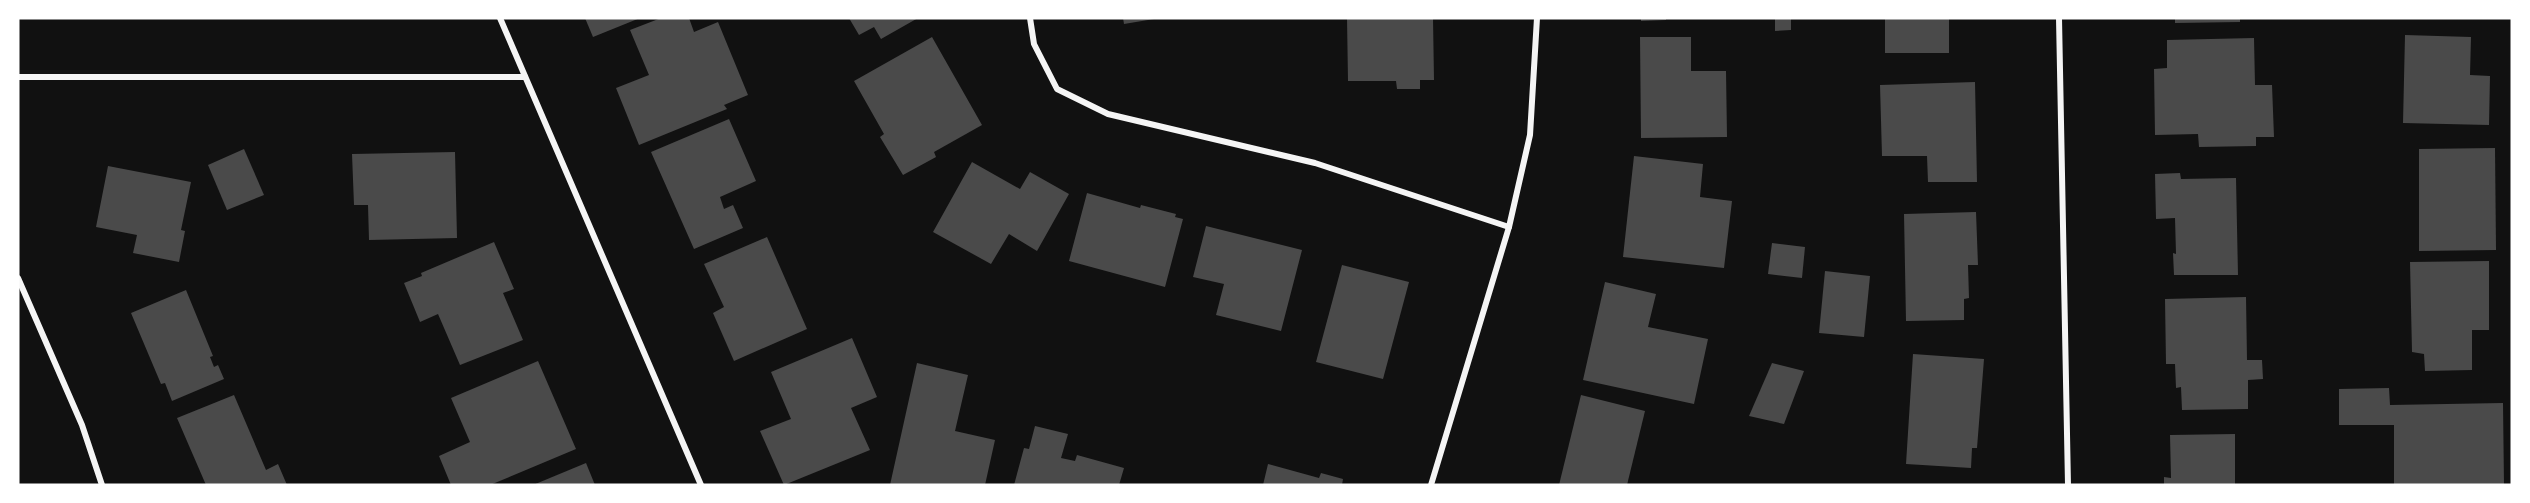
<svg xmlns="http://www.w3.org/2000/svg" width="2530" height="503" font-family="Rubik,sans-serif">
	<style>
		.building { fill: #4a4a4a }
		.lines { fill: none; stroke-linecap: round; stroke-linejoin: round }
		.minor { stroke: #f5f5f5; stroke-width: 6 }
	</style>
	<rect width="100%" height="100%" fill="#111"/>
	<!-- building -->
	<g class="building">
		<path d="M585 18H640L593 37Z"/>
		<path d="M661 18H689L694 32 718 22 748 95 724 105 727 109 639 145 616 88 649 75 630 30Z"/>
		<path d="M849 18H918L881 39 874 27 859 35Z"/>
		<path d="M1123 18H1154V19L1124 24Z"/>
		<path d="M1347 18H1433L1434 80H1420V89H1397L1396 81H1348Z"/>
		<path d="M1641 18H1666V20L1641 21Z"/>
		<path d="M1775 18H1791V30L1775 31Z"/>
		<rect x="1885" y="18" width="64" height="35"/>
		<path d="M2175 18H2240V22L2175 23Z"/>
		<path d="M2405 35 2471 37 2470 75 2490 76 2489 125 2403 123Z"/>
		<path d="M932 37 982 125 934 152 936 157 903 175 880 137 884 134 854 81Z"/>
		<path d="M1640 37H1691V71H1726L1727 137 1641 138Z"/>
		<path d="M2254 38 2255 85H2272L2274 137H2256V146L2199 147 2198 134 2155 135 2154 69 2167 68V40Z"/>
		<path d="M1975 82 1977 182H1928L1927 156H1882L1880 85Z"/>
		<path d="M729 119 756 181 720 197 724 209 733 205 743 228 694 249 651 152Z"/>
		<path d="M2495 148 2496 250 2419 251V149Z"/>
		<path d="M244 149 264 195 227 210 208 165Z"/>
		<path d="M455 152 457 238 369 240 368 205H354L352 154Z"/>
		<path d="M1634 156 1703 164 1700 197 1732 201 1724 268 1623 257Z"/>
		<path d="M972 162 1020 189 1030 172 1069 194 1037 251 1009 234 991 264 933 232Z"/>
		<path d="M108 166 191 182 181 230 185 231 179 262 133 253 137 235 96 227Z"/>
		<path d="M2180 173 2181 179 2236 178 2238 275H2174L2173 253 2176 254 2175 218 2156 219 2155 174Z"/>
		<path d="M1087 193 1140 208 1141 205 1176 214 1175 217 1183 219 1165 287 1069 261Z"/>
		<path d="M1976 212 1978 265H1968L1969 298 1964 299V320L1906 321 1904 214Z"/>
		<path d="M1206 226 1302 250 1281 331 1216 315 1224 284 1193 277Z"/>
		<path d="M767 237 807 329 734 361 713 313 724 307 704 264Z"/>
		<path d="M494 242 514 289 503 293 523 340 460 365 438 314 420 322 404 283 422 276 421 273Z"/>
		<path d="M1772 243 1805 247 1802 278 1768 274Z"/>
		<path d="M2489 261V330H2472V370L2425 371 2424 354 2412 352 2410 262Z"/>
		<path d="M1342 265 1409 282 1383 379 1316 362Z"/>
		<path d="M1825 271 1870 276 1864 337 1819 333Z"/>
		<path d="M1605 282 1656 294 1648 327 1708 339 1694 404 1583 380Z"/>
		<path d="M186 290 213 356 210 357 214 367 218 365 224 379 172 401 165 383 161 384 131 313Z"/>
		<path d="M2246 297 2247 360H2262L2263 379 2248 380V409L2182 410 2181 387 2176 388 2175 364H2166L2165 299Z"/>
		<path d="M852 338 877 397 851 408 870 450 784 485 760 431 791 419 771 372Z"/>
		<path d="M1913 354 1984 359 1977 448H1972L1971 468 1906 464Z"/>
		<path d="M538 361 576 449 490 485H451L439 456 470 442 451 398Z"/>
		<path d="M917 363 968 375 955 431 995 440 985 485H890Z"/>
		<path d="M1772 363 1804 371 1784 424 1749 416Z"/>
		<path d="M2389 388 2390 405 2503 403 2504 485H2394V425H2339V389Z"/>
		<path d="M234 395 266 470 278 464 287 485H206L177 418Z"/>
		<path d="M1581 395 1645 411 1627 485H1559Z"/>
		<path d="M1035 426 1068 434 1061 458 1075 461 1077 455 1124 468 1119 485H1014L1024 448 1029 449Z"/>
		<path d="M2235 434V485H2164V477L2171 478 2170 435Z"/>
		<path d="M586 463 595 485H533Z"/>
		<path d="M1268 464 1319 478 1321 473 1343 479 1342 485H1263Z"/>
	</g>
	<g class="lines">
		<!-- minor -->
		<g class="minor">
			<path d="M500 18 701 485"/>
			<path d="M1030 18 1034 44 1057 89 1108 114 1315 163 1509 227"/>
			<path d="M2059 18 2068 485"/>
			<path d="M18 77H525"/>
			<path d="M18 278 82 425 102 485"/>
			<path d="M1431 485 1509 227 1530 135 1537 18"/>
		</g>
	</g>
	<!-- border -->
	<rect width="2530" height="503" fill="none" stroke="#ffffff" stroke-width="39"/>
</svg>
